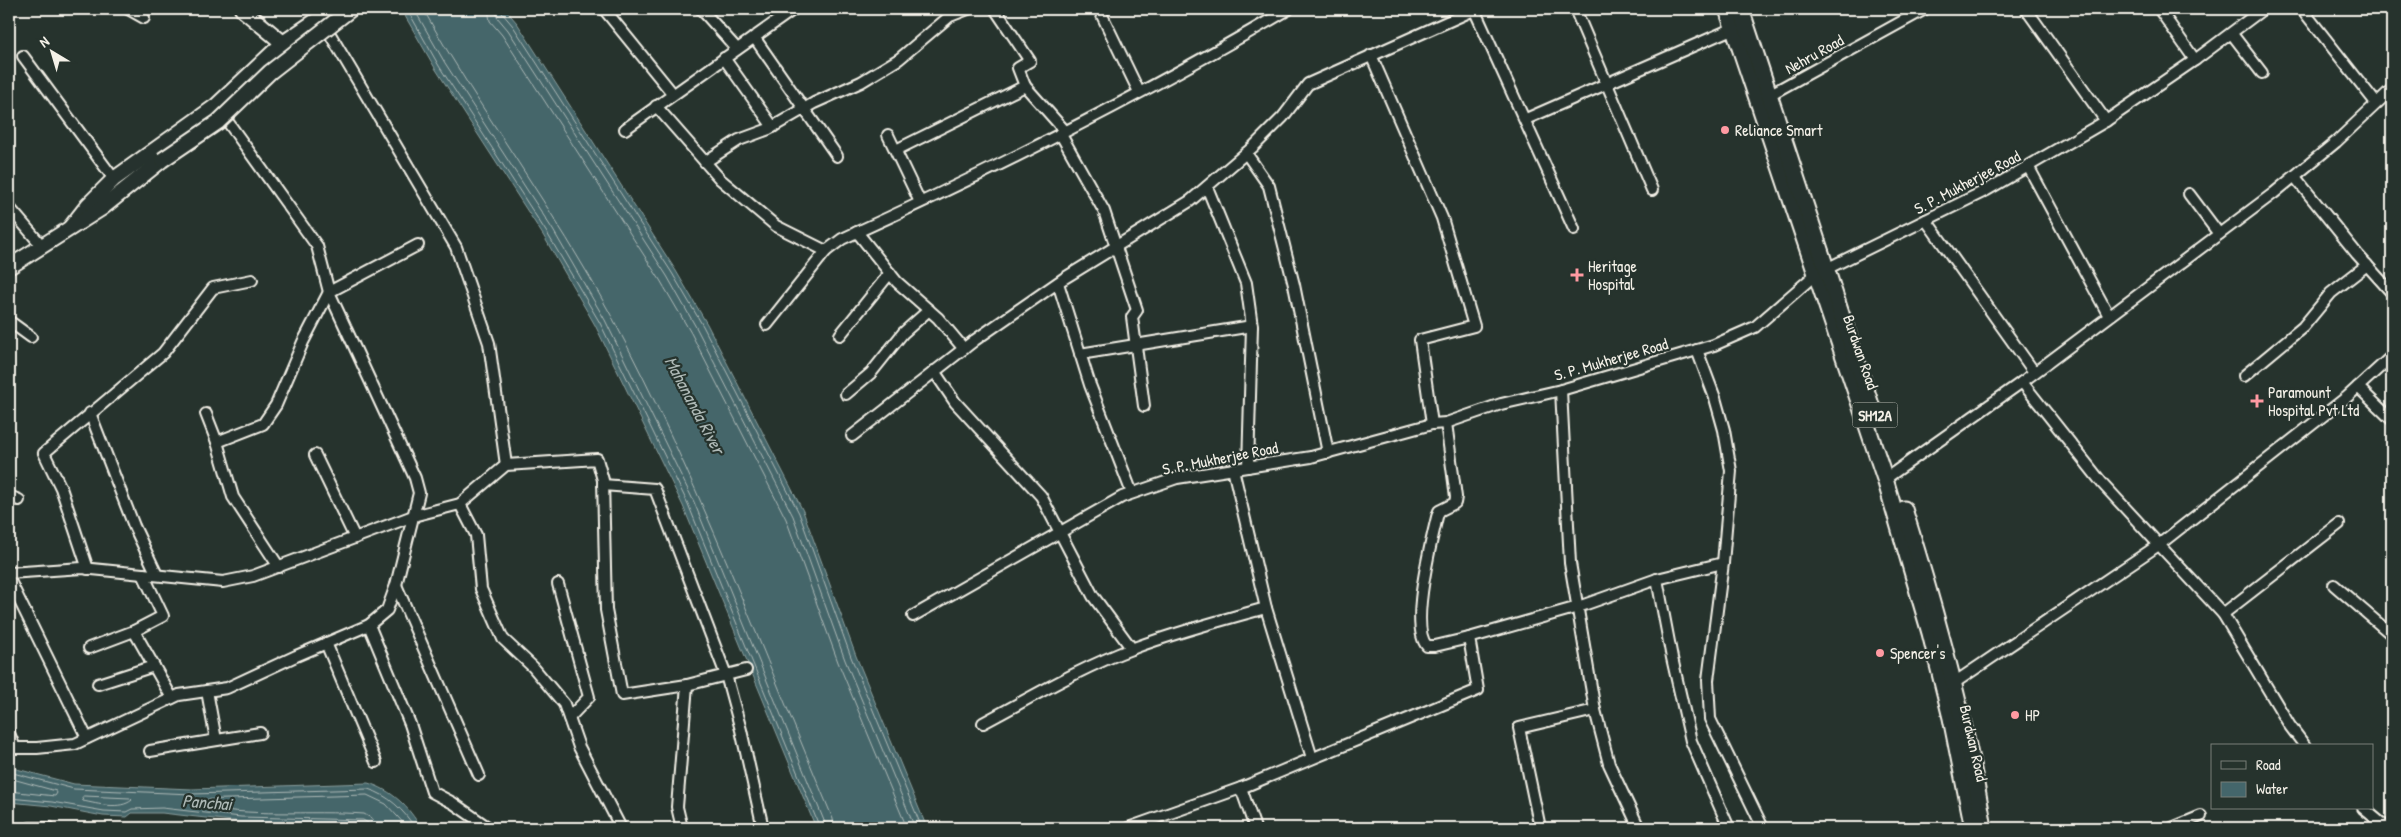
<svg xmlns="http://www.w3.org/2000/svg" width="2401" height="837" font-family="'Patrick Hand',sans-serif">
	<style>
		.water { fill: #44666b; stroke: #8a9e9d }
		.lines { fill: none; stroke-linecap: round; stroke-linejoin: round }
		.shore { stroke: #aeb9b6; stroke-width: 1 }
		.street-casing { stroke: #f4f1e8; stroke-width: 14 }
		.secondary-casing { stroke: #f4f1e8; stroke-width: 18 }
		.primary-casing { stroke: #f4f1e8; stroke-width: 19 }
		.street { stroke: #26332d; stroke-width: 10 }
		.secondary { stroke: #26332d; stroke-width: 14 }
		.primary { stroke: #26332d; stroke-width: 15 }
		.secondary-bridge-casing { stroke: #f4f1e8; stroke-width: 18; stroke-linecap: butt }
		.secondary-bridge { stroke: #26332d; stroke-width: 14 }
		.poi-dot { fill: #ff9aa2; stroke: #26332d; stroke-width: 2 }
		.labels { text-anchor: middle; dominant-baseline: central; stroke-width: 4.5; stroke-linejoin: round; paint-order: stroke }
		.shield { fill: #26332d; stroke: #b6b8b0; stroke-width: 1 }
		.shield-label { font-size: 15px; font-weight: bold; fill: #f4f1e8 }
		.street-label { font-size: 16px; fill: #f4f1e8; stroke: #26332d }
		.poi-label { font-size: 16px; fill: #f4f1e8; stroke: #26332d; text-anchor: start }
		.water-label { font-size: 18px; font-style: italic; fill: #aeb9b6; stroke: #26332d }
	</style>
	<rect width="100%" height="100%" fill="#26332d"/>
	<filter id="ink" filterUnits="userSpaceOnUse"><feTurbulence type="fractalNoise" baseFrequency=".02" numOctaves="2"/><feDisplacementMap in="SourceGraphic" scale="10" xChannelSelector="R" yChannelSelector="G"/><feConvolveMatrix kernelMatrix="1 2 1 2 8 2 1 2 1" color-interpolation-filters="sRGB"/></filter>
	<g filter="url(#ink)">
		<!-- water -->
		<g class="water">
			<path d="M401 9H505L517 23 676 271 707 324 803 511 856 656 927 828H816L683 506 595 325 543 235 435 68Z"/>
			<path d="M9 767 74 784 192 789 368 783C392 790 409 807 421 828H371L349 824 241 822 162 813H132L127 817 103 816 51 806 9 802Z"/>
		</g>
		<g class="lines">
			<!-- shore -->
			<g class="shore">
				<path d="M407 9 439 66 547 233 600 323 688 504 820 828"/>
				<path d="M414 9 445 63 553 230 605 320 694 502 827 828"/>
				<path d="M423 9C482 114 555 210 612 317 698 478 762 651 833 819L834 828"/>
				<path d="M488 9 490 21 502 35 660 280 691 333 786 519 838 662 907 828"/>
				<path d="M495 9 497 17 508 30 667 276 697 329 793 516 845 660 915 828"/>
				<path d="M501 9 502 13 513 26 672 273 703 326 799 513 851 657 922 828"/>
				<path d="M9 772 74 789 192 794 368 789C388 795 404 810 415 828"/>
				<path d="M9 778 56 791 57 793 55 796 9 791"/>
				<path d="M84 796 130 798 132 800C120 810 98 804 83 801L82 798Z"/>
				<path d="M9 798 52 802 104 811 126 812 132 809 162 808 241 817 363 820 368 823 370 828"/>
				<path d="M376 828 373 819 364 814C308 810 250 818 195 805L193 802 195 800 367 795 386 804 408 828"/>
			</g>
			<!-- street casing -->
			<g class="street-casing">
				<g id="street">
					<path d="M128 9 144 18"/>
					<path d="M604 9 673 94"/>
					<path d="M701 9 737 49"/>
					<path d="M995 9 1030 61 1018 68 1025 86"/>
					<path d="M1099 9 1139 92"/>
					<path d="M1474 9 1574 229"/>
					<path d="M1575 9 1652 190"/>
					<path d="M2026 9 2106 121"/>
					<path d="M2159 9 2195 60"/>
					<path d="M2302 9 2376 103"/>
					<path d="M324 24 456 247 489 343 506 465"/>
					<path d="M2232 34 2262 73"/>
					<path d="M754 37 837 156"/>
					<path d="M1371 55 1442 218 1474 326 1420 340 1432 424"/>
					<path d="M23 56 114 179"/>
					<path d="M724 58 773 127"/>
					<path d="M1769 95 1925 9"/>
					<path d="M656 106 720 179 776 226 826 251"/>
					<path d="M1526 119 1734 28"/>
					<path d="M625 129 794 9"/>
					<path d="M1060 133 1104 211 1137 310 1132 317 1144 406"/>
					<path d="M888 135 920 202"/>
					<path d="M896 150 1025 86 1065 131"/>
					<path d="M1246 153 1269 186 1294 285 1328 453"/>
					<path d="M705 162 739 140 769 129 814 103 861 82 899 59 950 16 968 9"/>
					<path d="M2028 166 2109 316"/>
					<path d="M2295 177 2357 254 2392 293"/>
					<path d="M1207 187 1246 283 1252 326 1248 467"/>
					<path d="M2189 194 2219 234"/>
					<path d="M9 207 43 247"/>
					<path d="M1926 220 2034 372"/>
					<path d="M857 232 897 282 938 318 964 349"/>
					<path d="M1058 283 1090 385 1132 493"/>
					<path d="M9 321 31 337"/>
					<path d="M767 325 826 251 842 239C994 170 1145 94 1289 9"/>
					<path d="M840 335 890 273"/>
					<path d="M1697 350 1715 398 1724 430 1731 471 1723 563 1708 680 1710 719 1763 828"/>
					<path d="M1080 354 1252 326"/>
					<path d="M934 371 955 402 1041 496 1093 596 1132 649"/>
					<path d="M2244 376 2303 327 2331 293 2367 265"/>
					<path d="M2022 382 2102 483 2223 614 2290 726 2305 746"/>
					<path d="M2358 387 2392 420"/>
					<path d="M1561 390 1570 563 1595 710 1609 764 1639 828"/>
					<path d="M846 394 871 373 903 333 929 310"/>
					<path d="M90 413 134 526 157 575"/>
					<path d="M206 414 217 442 233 497 279 567"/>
					<path d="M1446 423 1456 497 1455 503 1439 511 1437 517C1431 543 1409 627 1427 646H1435L1469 638"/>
					<path d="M852 436 975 340 1063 279 1190 201 1253 147 1283 117 1308 84 1476 9"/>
					<path d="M217 442 263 424 276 405 303 342 329 292 418 245"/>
					<path d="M315 455 355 538"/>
					<path d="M1233 469 1266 608 1312 758"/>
					<path d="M1885 479 2022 382 2274 193 2336 142 2392 89"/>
					<path d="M603 485 655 489 726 675 741 730 763 828"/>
					<path d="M9 496 19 500"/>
					<path d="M460 504 476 535 481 589 503 639 533 667 564 704 579 747 621 828"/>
					<path d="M88 569 61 488 44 453 163 353 213 288 252 280"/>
					<path d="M9 573 82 568 223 582 253 576 413 516 460 504 506 465 597 459 603 480 606 610 622 695 687 685 746 670"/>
					<path d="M9 579 87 738"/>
					<path d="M1657 579 1672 658 1691 741 1729 828"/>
					<path d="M558 584 589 697 569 718"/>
					<path d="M396 585 479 775"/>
					<path d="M2334 585 2392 635"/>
					<path d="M2223 614 2339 524"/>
					<path d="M913 616 1122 497 1177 478 1311 457 1432 424 1446 423 1501 404 1561 390 1714 345 1755 327 1816 274 1987 190 2106 121 2195 60 2263 9"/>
					<path d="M369 625 410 724 432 792 453 803 489 828"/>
					<path d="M134 631 172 698"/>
					<path d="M326 643 376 762"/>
					<path d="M89 648 134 631 163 616 143 574"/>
					<path d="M1954 683 2160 544 2347 397 2392 356"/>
					<path d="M98 684 154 666"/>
					<path d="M207 691 216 740"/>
					<path d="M983 723C1032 697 1082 667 1134 648 1177 632 1222 620 1266 608"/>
					<path d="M9 733 15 748"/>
					<path d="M9 748H37L75 744 179 695 227 688 296 656 369 625 387 610 396 585 419 493 415 478 329 292 317 246 220 111"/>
					<path d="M150 751 260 733"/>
					<path d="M1241 788 1255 828"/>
					<path d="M2363 808 2387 828"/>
					<path d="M1539 823 1519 728 1595 710"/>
					<path d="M30 828H50"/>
					<path d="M682 828 677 807 687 685"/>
					<path d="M1128 828 1241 788 1478 690 1469 638 1578 607 1657 579 1723 563"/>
					<path d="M2172 828 2201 816"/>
				</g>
			</g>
			<!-- secondary casing -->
			<g class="secondary-casing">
				<g id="secondary">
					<path d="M242 9 283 43"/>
					<path d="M70 228 88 205 114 179 216 106 283 43 320 18 326 9"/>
					<path d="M9 267 102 208 162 160"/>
					<path d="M2391 828 2392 827"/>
				</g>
			</g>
			<!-- primary casing -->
			<g class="primary-casing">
				<g id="primary">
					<path d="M1727 9 1885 479 1930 633 1951 718 1973 828"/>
					<path d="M1741 9 1873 411"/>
					<path d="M1904 509C1937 614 1966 720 1984 828"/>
				</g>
			</g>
			<!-- street -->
			<use href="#street" class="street"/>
			<!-- secondary -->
			<use href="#secondary" class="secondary"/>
			<!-- primary -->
			<use href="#primary" class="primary"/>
			<!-- secondary-bridge casing -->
			<g class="secondary-bridge-casing">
				<path id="secondary-bridge" d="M162 160 218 122 270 72 351 9"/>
			</g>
			<!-- secondary-bridge -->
			<use href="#secondary-bridge" class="secondary-bridge"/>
		</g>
	</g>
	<!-- markers -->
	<g class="poi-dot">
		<circle cx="1725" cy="130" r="5"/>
		<path d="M1574.5 267.5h5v5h5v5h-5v5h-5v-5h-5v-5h5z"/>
		<path d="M2254.5 393.5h5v5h5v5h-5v5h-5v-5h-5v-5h5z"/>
		<circle cx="1880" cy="653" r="5"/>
		<circle cx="2015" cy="715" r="5"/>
	</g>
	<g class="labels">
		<!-- shield labels -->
		<rect class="shield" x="1852.5" y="402.5" width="45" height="25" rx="4"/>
		<g class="shield-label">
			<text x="1875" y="415">SH12A</text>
		</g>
		<!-- street labels -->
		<g class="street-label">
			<text transform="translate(1814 54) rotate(-29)">Nehru Road</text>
			<text transform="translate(1967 182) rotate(-28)">S. P. Mukherjee Road</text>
			<text transform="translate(1861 352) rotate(71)">Burdwan Road</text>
			<text transform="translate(1611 359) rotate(-16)">S. P. Mukherjee Road</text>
			<text transform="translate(1220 458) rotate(-11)">S. P. Mukherjee Road</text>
			<text transform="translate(1974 743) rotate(77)">Burdwan Road</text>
		</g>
		<!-- poi labels -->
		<g class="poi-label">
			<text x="1735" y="130">Reliance Smart</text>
			<text x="1588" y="266">Heritage<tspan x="1588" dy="18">Hospital</tspan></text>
			<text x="2268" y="392">Paramount<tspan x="2268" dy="18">Hospital Pvt Ltd</tspan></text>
			<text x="1890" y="653">Spencer's</text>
			<text x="2025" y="715">HP</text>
		</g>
		<!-- water labels -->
		<g class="water-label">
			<text transform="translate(695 405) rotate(62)">Mahananda River</text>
			<text transform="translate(207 802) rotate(4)">Panchai</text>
		</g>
	</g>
	<!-- margin -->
	<rect width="2401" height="837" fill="none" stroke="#26332d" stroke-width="30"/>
	<rect x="15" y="15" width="2371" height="807" fill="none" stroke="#f4f1e8" stroke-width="2" filter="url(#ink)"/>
	<!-- legend -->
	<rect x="2211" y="744" width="162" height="65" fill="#26332d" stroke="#787f78"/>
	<rect x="2221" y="761" width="25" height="8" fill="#26332d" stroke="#787f78"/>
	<text x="2256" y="770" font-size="15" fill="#f4f1e8">Road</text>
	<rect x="2221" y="782" width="25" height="15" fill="#44666b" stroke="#787f78"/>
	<text x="2256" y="794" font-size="15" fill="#f4f1e8">Water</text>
	<!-- north arrow -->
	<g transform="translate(52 52) rotate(322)" stroke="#26332d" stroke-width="4" paint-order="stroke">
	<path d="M0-4L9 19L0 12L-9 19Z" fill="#f4f1e8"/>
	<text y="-8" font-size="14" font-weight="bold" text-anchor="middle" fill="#f4f1e8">N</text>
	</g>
</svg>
